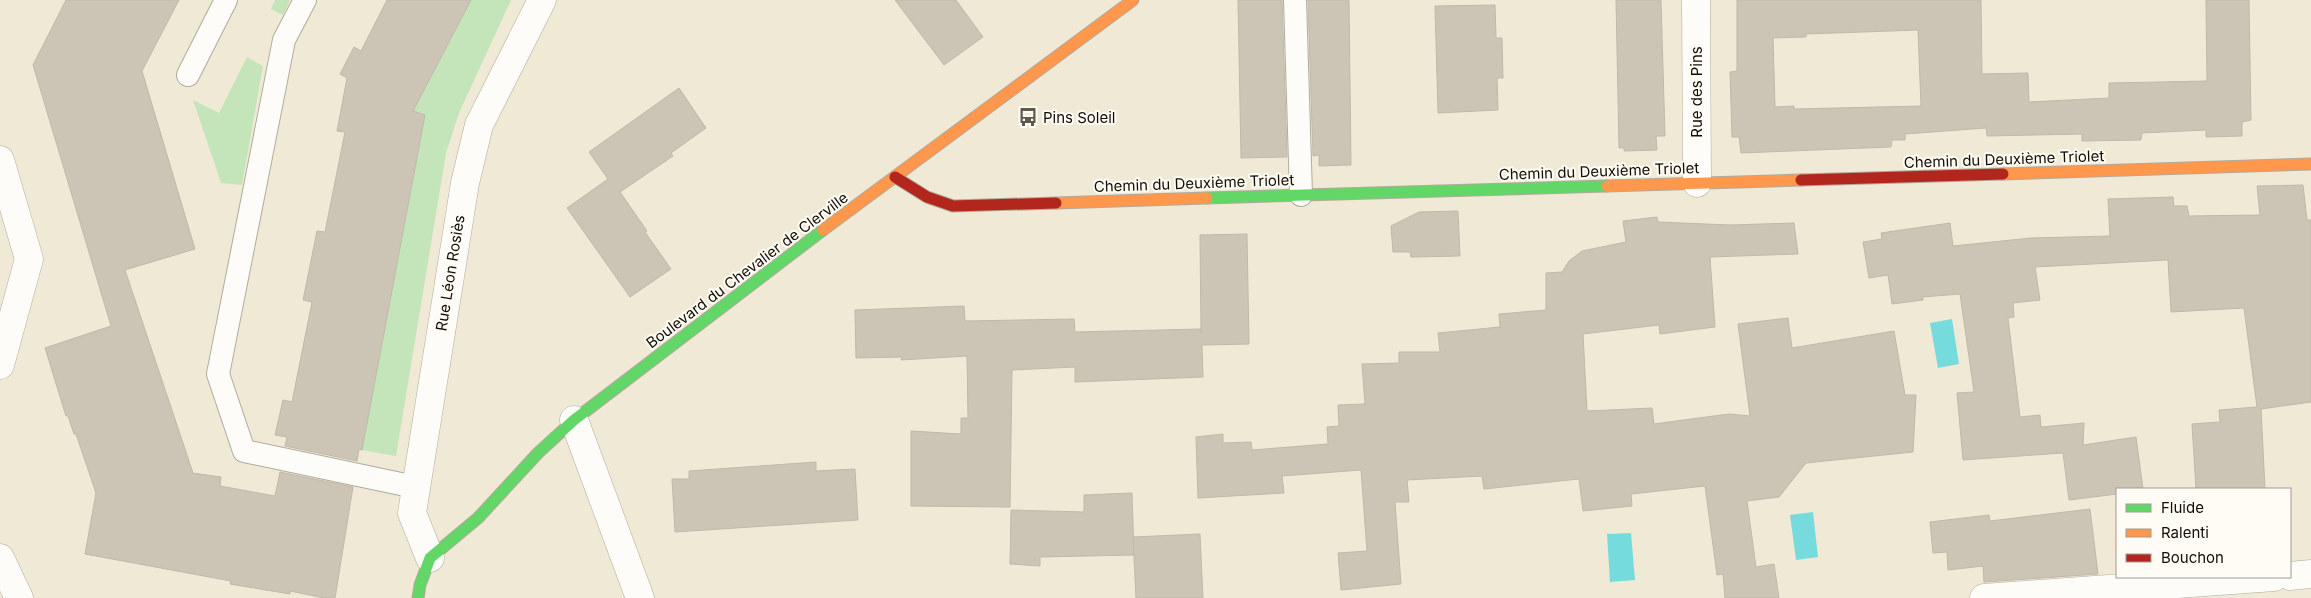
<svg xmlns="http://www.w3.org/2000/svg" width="2311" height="598" font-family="Inter,sans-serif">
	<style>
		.green { fill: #c4e5b9 }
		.water { fill: #76dbdd }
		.building { fill: #ccc5b6; stroke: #c0b9aa; fill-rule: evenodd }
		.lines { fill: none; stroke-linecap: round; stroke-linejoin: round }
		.lane-casing { stroke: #b1ab9c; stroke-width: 24 }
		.street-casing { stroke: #b1ab9c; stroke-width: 29 }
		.fast-casing { stroke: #b1ab9c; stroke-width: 13 }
		.slow-casing { stroke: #b1ab9c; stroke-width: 13 }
		.jam-casing { stroke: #b1ab9c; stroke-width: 13 }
		.lane { stroke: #fdfcf9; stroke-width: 22 }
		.street { stroke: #fdfcf9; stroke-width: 28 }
		.fast { stroke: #63d668; stroke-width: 11 }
		.slow { stroke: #ff974d; stroke-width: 11 }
		.jam { stroke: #b3261e; stroke-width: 11 }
		.labels { text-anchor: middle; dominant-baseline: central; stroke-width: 4; stroke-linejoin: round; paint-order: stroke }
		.street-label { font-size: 15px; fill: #120d03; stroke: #fefcf5 }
		.poi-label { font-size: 15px; fill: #120d03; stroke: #fefcf5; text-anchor: start }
	</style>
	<rect width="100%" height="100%" fill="#f0e9d5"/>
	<!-- green -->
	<g class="green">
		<path d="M275 0H290L283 15 271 9Z"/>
		<path d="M471 0H511L459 113 446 153 396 456 362 450 425 115 413 111Z"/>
		<path d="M247 57 263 66 242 185 221 183 193 100 219 113Z"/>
	</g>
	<!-- water -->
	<g class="water">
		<path d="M1952 319 1959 364 1938 368 1930 323Z"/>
		<path d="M1813 512 1818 557 1796 560 1790 515Z"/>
		<path d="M1631 533 1635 580 1610 582 1607 534Z"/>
	</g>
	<!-- building -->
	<g class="building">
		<path d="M66 0H179L142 71 195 249 125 270 193 473 221 477 220 486 275 496 280 472 353 487 335 598H324L290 591V594L230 584 231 581 85 554 96 493 76 434H74L68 416H66L45 348 111 326 33 65Z"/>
		<path d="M387 0H471L413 111 425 115 362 450 359 449 357 461 285 446 287 437 275 435 283 400 292 402 312 302 303 300 317 231 325 232 345 132 337 131 347 78 340 74 354 47 361 51Z"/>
		<path d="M895 0H956L983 37 944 65Z"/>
		<path d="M1238 0H1282L1287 157 1241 158Z"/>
		<path d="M1308 0H1349L1351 165 1319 166V155L1313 156Z"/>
		<path d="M1616 0H1661L1665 136H1656L1657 150 1624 151V148H1619Z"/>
		<path d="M1737 0H1981L1982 74 2028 73 2029 102 2109 98V83L2207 81 2206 0H2249L2251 120 2242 122V136L2206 137V130L2142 133 2141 140 2082 141V134L1987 136 1986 128 1905 134V140H1892L1891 147 1741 153 1739 137H1732L1730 72 1737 71ZM1918 30 1921 106 1794 109V106L1775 107 1773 38 1806 37V34Z"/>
		<path d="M1495 5 1496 38H1502L1503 78H1497L1498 110 1438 113 1435 6Z"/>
		<path d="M679 88 706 128 671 153 673 156 620 192 647 231 645 232 671 269 630 297 567 208 608 179 589 152Z"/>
		<path d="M2303 185 2307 220H2311V402L2261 409 2265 489H2196L2192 424 2220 422 2219 410 2257 407 2244 308 2171 312 2168 260 2035 267 2040 300 2013 303 2014 317 2008 318 2020 417 2040 415 2041 427 2084 423 2083 445 2136 437 2143 489H2117V494L2069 500 2063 453 1963 460 1957 393 1974 392 1960 294 1923 297V300L1892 304 1888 275 1869 278 1863 242 1882 239 1881 233 1950 223 1953 246 2031 238 2110 236 2108 199 2173 197 2174 206H2187L2189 216 2260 215 2257 186Z"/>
		<path d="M1458 211 1460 256 1411 257 1410 252H1393L1391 226 1419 212Z"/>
		<path d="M1657 217 1658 222 1730 225 1794 223 1798 254 1710 257 1715 327 1660 334 1659 325 1583 334 1587 411 1652 408 1654 424 1729 414 1750 416 1738 324 1788 318 1792 348 1894 331 1905 395H1916L1913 452 1806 463 1779 497 1747 501 1756 567 1774 564 1779 598H1725L1723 574 1717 575 1705 486 1631 494 1632 506 1583 511 1579 479 1484 489 1482 476 1407 480 1409 502H1395L1401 584 1341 590 1338 553 1367 551 1361 470 1282 476 1284 493 1198 498 1196 437 1223 434V443L1251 442 1252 450 1328 444 1327 427 1339 426 1338 405 1365 404 1362 364 1399 363V352H1440L1438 333 1500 327 1499 314 1546 310V273L1562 272 1569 261 1582 251 1626 242 1623 221Z"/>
		<path d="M1247 234 1249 344 1202 345 1203 377 1075 382V367L1012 370 1010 507 911 506V431L961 434V418H968L967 356 901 360 902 357 856 358 855 310 964 306 965 321 1074 319 1075 332 1201 329V333L1200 235Z"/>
		<path d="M816 462V471L855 469 858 520 675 532 672 479H689V471Z"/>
		<path d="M1132 493 1134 555 1040 557V566L1010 564 1011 510 1084 512V495Z"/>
		<path d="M2090 509 2098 574 1984 582 1983 566 1948 570 1947 552 1933 553 1930 522 1989 515 1990 521Z"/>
		<path d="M1200 534 1203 598H1136L1133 537Z"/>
	</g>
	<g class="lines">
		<!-- lane casing -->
		<g class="lane-casing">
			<g id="lane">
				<path d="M305 0 284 40 218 374 244 451 415 487"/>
				<path d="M1295 0 1301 195"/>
				<path d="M188 75 226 0"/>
			</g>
		</g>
		<!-- street casing -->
		<g class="street-casing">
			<g id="street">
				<path d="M1696 0 1697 183"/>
				<path d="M0 160 29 259 0 365"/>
				<path d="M574 420 640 598"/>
				<path d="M0 558 19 598"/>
				<path d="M430 558 412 513 465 183 479 125 542 0"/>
				<path d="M2290 576 2311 574"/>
				<path d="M1984 598 2274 577"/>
			</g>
		</g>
		<!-- fast casing -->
		<g class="fast-casing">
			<g id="fast">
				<path d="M1207 198 1607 186"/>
				<path d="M418 598 420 585 430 558 478 518 538 453 574 420 823 230"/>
			</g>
		</g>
		<!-- slow casing -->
		<g class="slow-casing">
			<g id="slow">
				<path d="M2003 174 2311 164"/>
				<path d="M1607 186 1801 180"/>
				<path d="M1056 203 1207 198"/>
				<path d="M823 230 1133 0"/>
			</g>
		</g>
		<!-- jam casing -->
		<g class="jam-casing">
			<g id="jam">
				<path d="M895 177 927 197 953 206 1056 203"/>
				<path d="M1801 180 2003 174"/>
			</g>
		</g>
		<!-- lane -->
		<use href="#lane" class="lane"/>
		<!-- street -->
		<use href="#street" class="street"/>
		<!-- fast -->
		<use href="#fast" class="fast"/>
		<!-- slow -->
		<use href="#slow" class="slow"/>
		<!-- jam -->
		<use href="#jam" class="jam"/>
	</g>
	<!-- icons -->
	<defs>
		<g id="bus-bare" transform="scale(1.5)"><path d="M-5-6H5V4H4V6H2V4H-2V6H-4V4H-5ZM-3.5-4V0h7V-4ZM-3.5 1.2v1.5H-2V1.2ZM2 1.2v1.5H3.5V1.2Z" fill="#605a4c" stroke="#fefcf5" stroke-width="2.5" paint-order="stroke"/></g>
	</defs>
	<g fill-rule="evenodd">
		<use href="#bus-bare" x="1028" y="117"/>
	</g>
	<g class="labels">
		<!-- street labels -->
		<g class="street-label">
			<text transform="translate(1696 92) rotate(-90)">Rue des Pins</text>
			<text transform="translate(2004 159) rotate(-2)">Chemin du Deuxième Triolet</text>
			<text transform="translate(1599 171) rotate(-2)">Chemin du Deuxième Triolet</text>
			<text transform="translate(1194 183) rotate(-2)">Chemin du Deuxième Triolet</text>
			<text transform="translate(747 270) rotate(-37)">Boulevard du Chevalier de Clerville</text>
			<text transform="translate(450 273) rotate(-81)">Rue Léon Rosiès</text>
		</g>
		<!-- poi labels -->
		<g class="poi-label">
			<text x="1043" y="117">Pins Soleil</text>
		</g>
	</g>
	<!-- legend -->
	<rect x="2116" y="488" width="175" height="90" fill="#fefcf5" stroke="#a09c94"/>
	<rect x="2126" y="504" width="25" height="8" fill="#63d668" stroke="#a09c94"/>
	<text x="2161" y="513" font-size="15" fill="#120d03">Fluide</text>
	<rect x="2126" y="529" width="25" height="8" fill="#ff974d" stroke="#a09c94"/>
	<text x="2161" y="538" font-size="15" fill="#120d03">Ralenti</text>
	<rect x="2126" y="554" width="25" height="8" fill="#b3261e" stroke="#a09c94"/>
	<text x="2161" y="563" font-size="15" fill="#120d03">Bouchon</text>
</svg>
